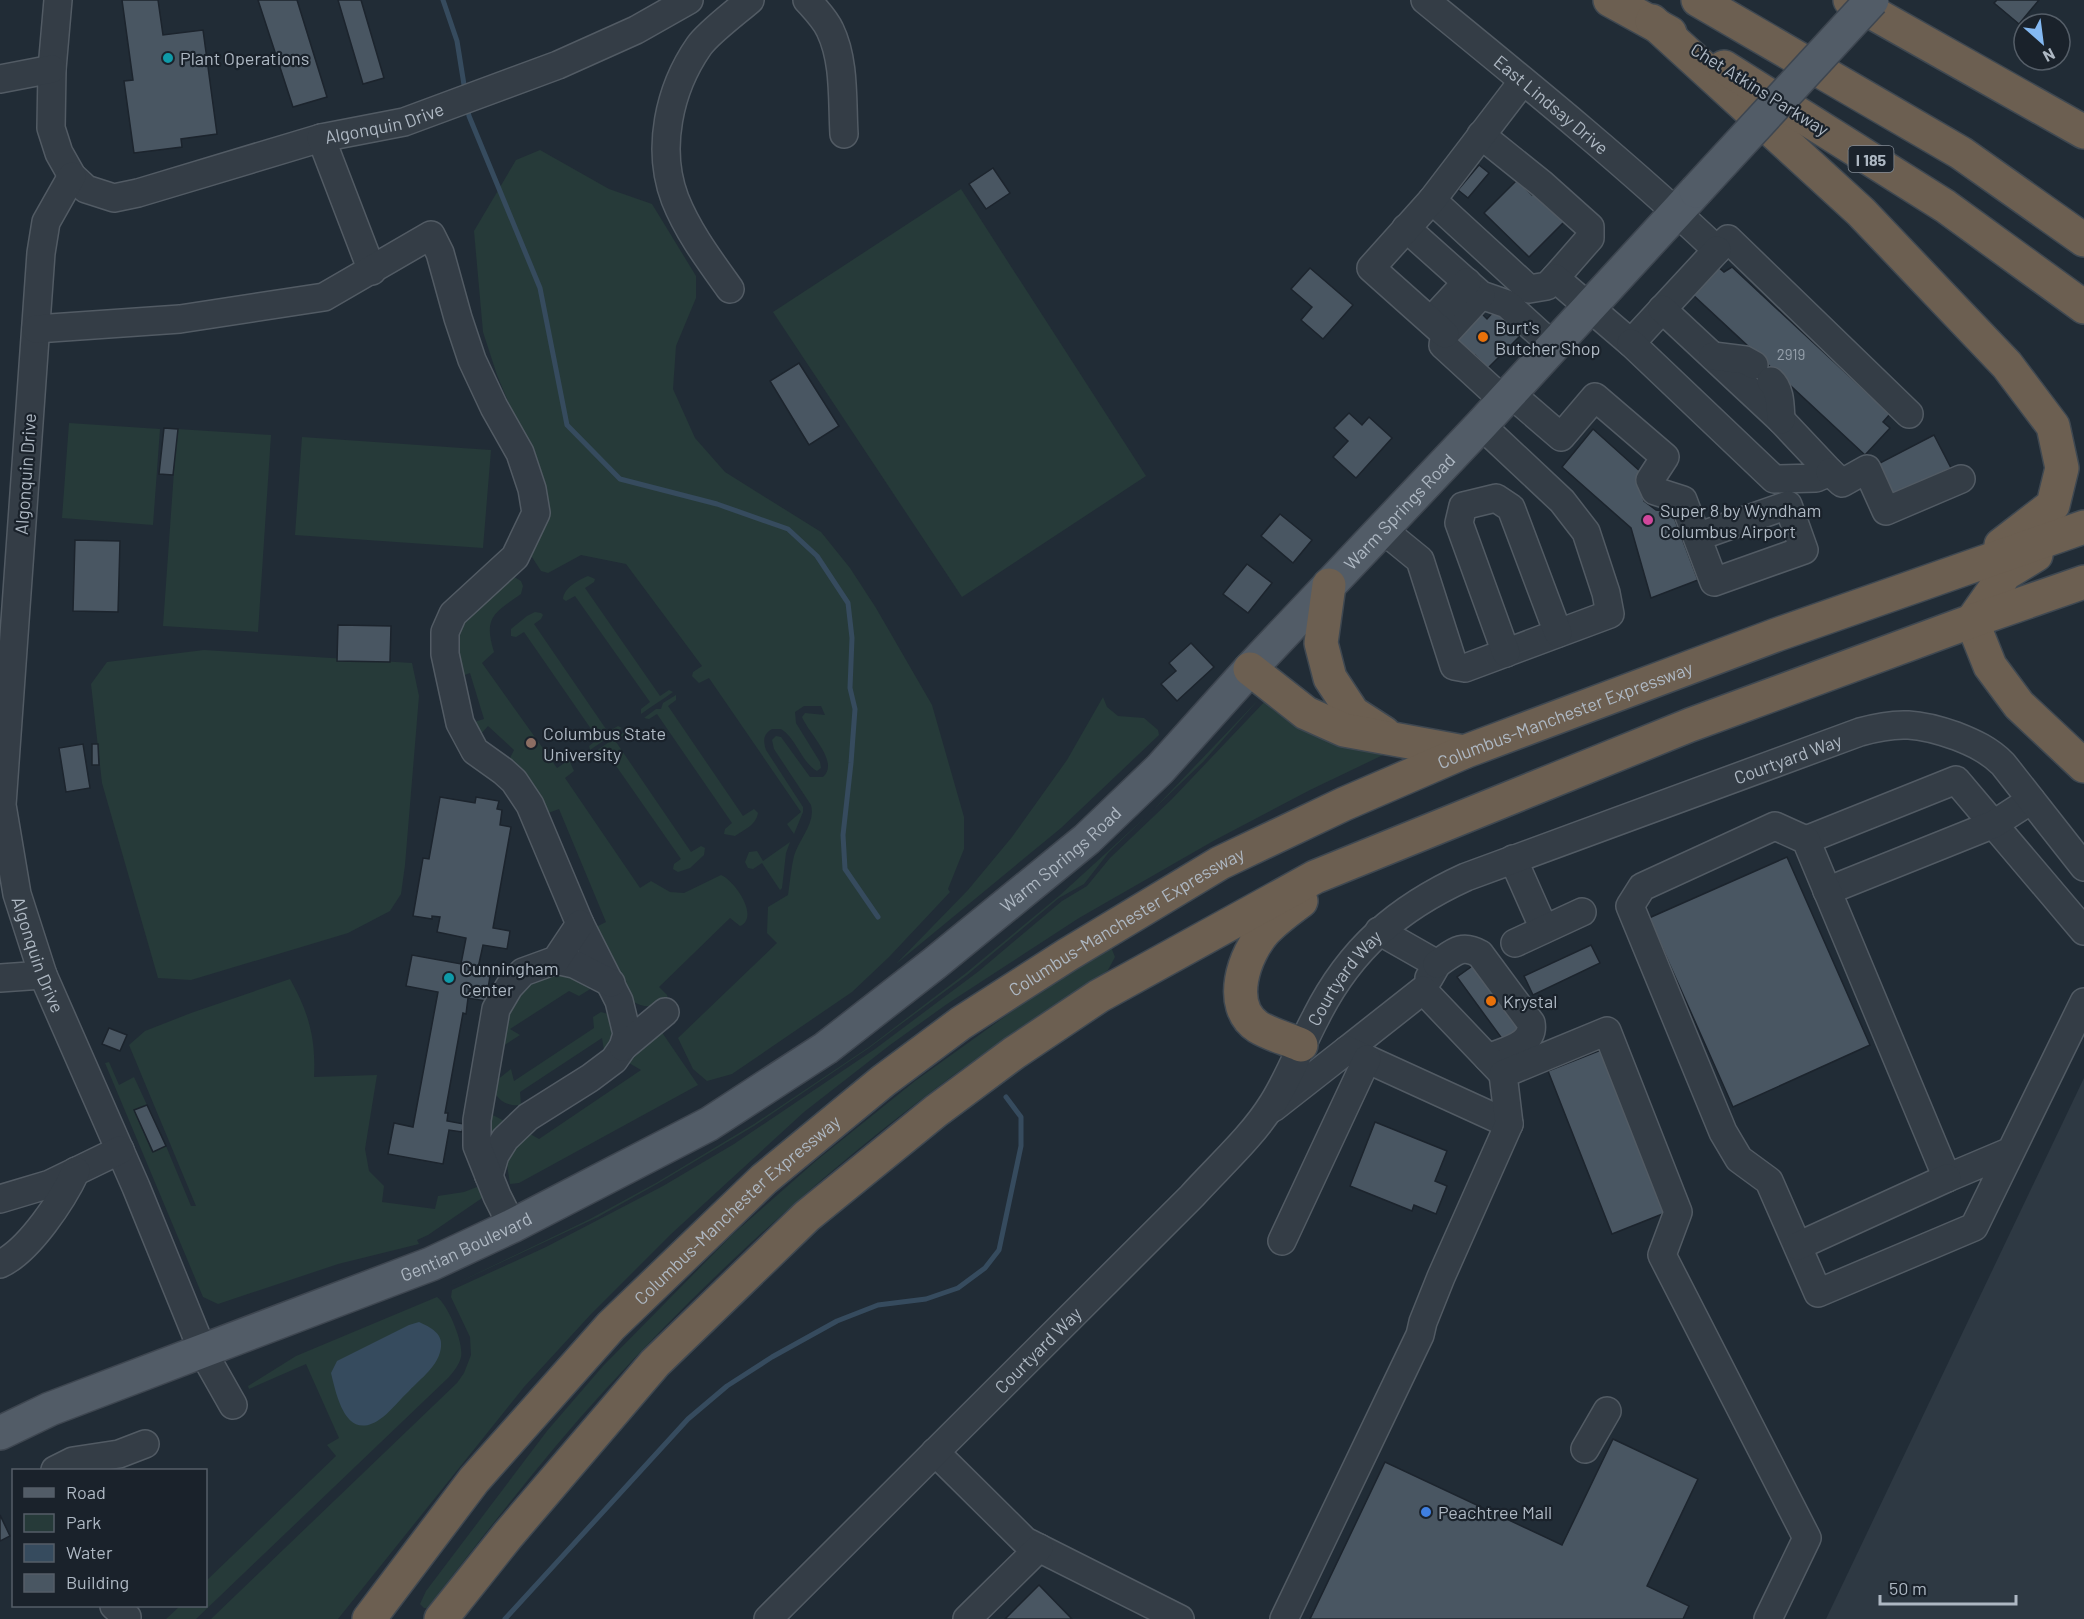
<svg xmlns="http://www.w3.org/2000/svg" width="2084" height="1619" font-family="Barlow,sans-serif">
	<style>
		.airport { fill: #2e3943 }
		.green { fill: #263a39 }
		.water { fill: #364b5e }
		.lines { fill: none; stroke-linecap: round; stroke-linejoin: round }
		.stream { stroke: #364b5e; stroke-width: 5 }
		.building { fill: #495662; stroke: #1c242d; stroke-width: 1.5 }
		.minor-casing { stroke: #525b64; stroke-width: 30 }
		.major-casing { stroke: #3e4650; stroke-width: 36 }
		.highway-casing { stroke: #3f4851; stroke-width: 36 }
		.minor { stroke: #343d46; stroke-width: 27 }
		.major { stroke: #525c67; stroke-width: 33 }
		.highway { stroke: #6c5f51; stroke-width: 33 }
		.major-bridge-casing { stroke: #3e4650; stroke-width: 36; stroke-linecap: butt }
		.major-bridge { stroke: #525c67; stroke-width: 33 }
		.culture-dot { fill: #0f9aa8; stroke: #1a222b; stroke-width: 2 }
		.food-dot { fill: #e8710a; stroke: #1a222b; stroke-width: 2 }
		.hotel-dot { fill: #d1479c; stroke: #1a222b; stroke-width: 2 }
		.education-dot { fill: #8d6e63; stroke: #1a222b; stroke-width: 2 }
		.shop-dot { fill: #3f7fe0; stroke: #1a222b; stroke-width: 2 }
		.labels { text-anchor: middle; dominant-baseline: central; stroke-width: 4.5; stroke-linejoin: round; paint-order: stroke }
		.number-label { font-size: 15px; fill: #95a0ab }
		.shield { fill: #1a222b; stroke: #828b95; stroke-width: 1.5 }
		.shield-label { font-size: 16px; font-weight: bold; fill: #aeb8c3 }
		.poi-label { font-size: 18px; fill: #aeb8c3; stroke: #1a222b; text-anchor: start }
		.street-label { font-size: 18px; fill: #aeb8c3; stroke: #1a222b }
	</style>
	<rect width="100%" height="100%" fill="#212c36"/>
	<!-- airport -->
	<path class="airport" d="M2084 1078V1619H1826Z"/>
	<!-- green -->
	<g class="green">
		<path d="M540 150 609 189 652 204 696 276V298L676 346 673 389 695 438 725 472 821 532 850 568 876 608 932 705 964 817V849L948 889 950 892 889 957 852 992 732 1074 707 1081 693 1069 678 1038 777 943 767 933 768 907 788 895C790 882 791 868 794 856 799 839 816 823 811 805L774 749 772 740 776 736 781 737 810 777H823C840 762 809 734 802 717L805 713 825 715 821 706H804L795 712 796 723 820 762 821 768 817 771C801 762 797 739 781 729H772C763 734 763 741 766 750L803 807V812L794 834 787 824 801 812 709 678 699 683 692 676 693 672 702 666 626 564 581 555 548 573 541 571 530 554 520 430 497 375 483 332 474 231 516 160Z"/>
		<path d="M961 189 1146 476 962 597 773 312Z"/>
		<path d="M69 423 160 429 153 525 62 518Z"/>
		<path d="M177 429 271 435 258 632 163 626Z"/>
		<path d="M302 437 491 450 483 548 295 535Z"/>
		<path d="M511 575 521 581 523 586 521 594C494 613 483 617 494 652L482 663 557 768 566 762H570L574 771 565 778 640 888 651 881 670 892 684 893 721 875C735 881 760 917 740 926L730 918 659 987 667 995 668 998C656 1008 645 1009 632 1001L596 927 606 922 559 809 548 813 509 760 514 750 488 726 481 734 474 722 484 719 470 673 462 676 454 632Z"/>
		<path d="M588 576 595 579 594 582 585 588 660 696 669 690 673 692C662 700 652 706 641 714V709L650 702 575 596 566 601 563 599C564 588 578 580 588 576Z"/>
		<path d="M535 612 541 613 543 615 541 619 534 624 608 732 618 726 622 728 609 737H604L603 741 590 750 589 746 598 739 524 632 516 637 511 636V629L527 616Z"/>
		<path d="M204 650 412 663 419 696 405 865 401 894 390 911 348 933 191 980 158 978 102 783 91 684 107 662Z"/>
		<path d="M676 695V700L668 706 743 816 754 809 758 813C756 825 745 829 735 836L724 834 725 829 732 823 657 714 649 719 644 718 656 709H661L663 703Z"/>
		<path d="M1103 697 1107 707 1118 716 1144 718 1158 730 1159 735 1061 828 896 964 968 890 1012 837 1067 760Z"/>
		<path d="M1269 697 1383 753V755L1310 790 1215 840 1079 918 947 1004 890 1045 804 1112 670 1235 592 1313 524 1387 338 1619H211L457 1383 464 1373 471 1355 470 1337 451 1297 452 1290 546 1247 663 1186 734 1144 875 1049 979 971 1062 901 1087 886 1110 858 1172 799Z"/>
		<path d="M1260 698 1203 762 1109 852 1084 884 1059 898 967 975 869 1048 754 1126 657 1184 598 1217 451 1286 590 1219 656 1183 754 1124 869 1047 966 973 1059 896 1151 812Z"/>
		<path d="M624 732V736L616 742 691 852 701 846 705 848 704 855 690 868 678 872 673 869 674 864 681 859 605 750 596 755 593 753Z"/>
		<path d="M790 842 786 853 782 888 780 890 762 863 753 869 748 868 745 862 749 852 757 851 763 861Z"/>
		<path d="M1111 947 1115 957 1108 970 1100 976C916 1090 750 1231 604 1391 541 1460 485 1534 427 1608H424L420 1604 426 1591 547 1431 603 1366 732 1235 817 1160 915 1081 1032 997Z"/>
		<path d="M555 975 573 978 592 988 579 996 569 991 510 1029 520 1035 500 1048C507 1010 512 983 555 975Z"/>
		<path d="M290 979C309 1013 316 1039 314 1077L377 1075 365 1149 369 1171 384 1186 382 1202 435 1209 438 1196 464 1192 477 1187 481 1188 488 1194 428 1235 417 1240 419 1244 338 1264 218 1304 203 1297 105 1063 109 1062 119 1085 134 1077 147 1105 134 1111 152 1152 166 1146 191 1206H196L129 1045 145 1031 191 1013Z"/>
		<path d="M601 1012 608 1014C612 1028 616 1038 604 1050L602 1038 520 1092 521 1105C509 1106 501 1103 494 1092L497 1080 511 1069 514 1081 594 1028 593 1017Z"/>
		<path d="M661 1031 698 1085 519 1183 510 1184 506 1158 525 1131 539 1139 641 1070 629 1063 628 1058Z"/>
		<path d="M484 1113 491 1114 506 1122 491 1153Z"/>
		<path d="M437 1297C448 1305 464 1343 461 1357 459 1365 454 1371 449 1377L196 1619H166L180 1606H206V1581L336 1456 327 1445 339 1438 306 1364 249 1389 248 1386 296 1356Z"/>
	</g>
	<!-- water -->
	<path class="water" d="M419 1322C430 1327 443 1333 441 1347 439 1366 421 1378 409 1391 400 1399 392 1410 383 1417 347 1445 337 1398 331 1373L337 1361 409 1325Z"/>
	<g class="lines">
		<!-- stream -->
		<g class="stream">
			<path d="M443 0 457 41 465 91"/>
			<path d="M467 106 469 116 540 288 567 425 620 479 717 504 788 529 817 556 848 603 852 638 850 688 855 709 851 763 843 835 845 869 878 917"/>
			<path d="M505 1619 688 1419 727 1386 772 1357 837 1321 878 1305 926 1299 958 1288 985 1268 999 1250 1021 1146V1117L1006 1097"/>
		</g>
	</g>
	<!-- building -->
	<g class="building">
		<path d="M122 0H158L163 35 203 30 217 134 181 139 182 147 134 153 124 81 133 80Z"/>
		<path d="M258 0H297L327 97 293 107Z"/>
		<path d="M338 0H361L384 78 363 84Z"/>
		<path d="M1997 0H2039L2019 24 1994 3Z"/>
		<path d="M1479 165 1489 173 1468 198 1458 190Z"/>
		<path d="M993 168 1010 193 986 209 969 184Z"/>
		<path d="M1517 180 1532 195 1546 181 1542 201 1564 222 1529 257 1484 213Z"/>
		<path d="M1717 266 1724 272 1732 267 1890 414 1883 422 1890 428 1865 455 1691 293Z"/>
		<path d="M1310 268 1353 305 1323 339 1301 320 1312 307 1291 289Z"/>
		<path d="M1477 309 1487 319 1495 310 1521 335 1488 368 1475 355 1469 361 1446 339Z"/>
		<path d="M799 363 839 426 809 445 770 381Z"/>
		<path d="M1349 413 1362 425 1369 417 1392 438 1356 478 1333 457 1348 441 1334 428Z"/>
		<path d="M164 428 178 429 173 475 159 474Z"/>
		<path d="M1593 429 1642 473 1641 491 1644 501 1656 510 1672 512 1698 580 1651 598 1631 528 1562 467Z"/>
		<path d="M1934 435 1951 468 1895 497 1878 464Z"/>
		<path d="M1280 514 1312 540 1293 563 1261 536Z"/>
		<path d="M75 540 120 541 118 612 73 611Z"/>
		<path d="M1247 564 1272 583 1248 613 1223 594Z"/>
		<path d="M338 625 391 626 390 662 337 661Z"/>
		<path d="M1191 643 1214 667 1177 701 1161 684 1176 671 1169 663Z"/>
		<path d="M83 744 90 788 66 792 59 748Z"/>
		<path d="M92 744H98L99 765H92Z"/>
		<path d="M440 797 475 803 476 797 499 801 497 809 502 810 500 825 511 827 493 928 510 931 507 949 483 945 478 968 491 970 486 1001 468 998 466 1014 463 1013 445 1113H448L447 1121 464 1124 462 1132 449 1130 443 1164 388 1154 394 1123 413 1127 438 992 406 986 412 955 461 964 466 938 437 932 440 917 432 916V919L413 916 423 858 429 859Z"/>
		<path d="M1787 857 1870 1045 1733 1107 1649 918Z"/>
		<path d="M1591 945 1600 963 1533 995 1524 976Z"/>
		<path d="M1478 962 1524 1025 1503 1040 1457 977Z"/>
		<path d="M109 1028 127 1035 120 1051 102 1044Z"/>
		<path d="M1606 1048 1670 1211 1612 1234 1548 1071Z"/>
		<path d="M147 1105 166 1146 153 1152 134 1110Z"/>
		<path d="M1375 1122 1447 1151 1435 1181 1447 1186 1436 1214 1414 1205 1412 1211 1350 1186Z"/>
		<path d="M1613 1439 1698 1479 1647 1586 1689 1606 1683 1619H1310L1385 1462 1562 1545Z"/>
		<path d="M0 1515 10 1536 0 1541Z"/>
		<path d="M1039 1585 1072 1619H1005Z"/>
	</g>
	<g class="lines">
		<!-- minor casing -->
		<g class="minor-casing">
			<g id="minor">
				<path id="s1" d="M58 0 52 69 51 128 59 153 72 176 86 189 114 198 138 193 321 138 404 122 558 65 636 30 689 0"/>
				<path d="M807 0C815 9 825 19 830 30 845 61 842 100 844 134"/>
				<path id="s2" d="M1425 0C1524 81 1624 162 1717 250L1728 239 1909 414"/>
				<path d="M0 79 52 69"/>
				<path d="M1481 135 1542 184 1590 227V238L1555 278"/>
				<path d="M321 138 372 271"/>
				<path id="s3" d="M72 176 46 222 41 253 2 805 17 894 43 975 136 1187 203 1352 233 1405"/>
				<path d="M1432 200 1529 289 1547 286 1555 278 1631 343 1717 250"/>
				<path d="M1406 228 1481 295 1507 304 1553 346"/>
				<path d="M730 289C710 261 688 232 675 199 656 149 669 89 699 46 708 33 736 12 750 0"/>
				<path d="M1481 295 1445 334 1443 345 1503 400"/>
				<path d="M1431 321 1467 282"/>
				<path d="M36 329 180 319 324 297 431 235 440 253 458 318 472 360 494 407 520 453 532 489 536 513 515 557 453 614 445 632V654L460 723 475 751 503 771 514 781 530 805 580 924 619 1001 627 1034 623 1047 614 1060 590 1078 528 1117 505 1139 495 1155 489 1176"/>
				<path d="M1445 334 1371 268 1432 200 1523 81"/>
				<path d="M1631 343 1774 479 1816 478 1830 472 1781 420 1662 309"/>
				<path d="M1713 356 1745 360 1754 365"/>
				<path d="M1771 381C1781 390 1780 407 1781 420"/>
				<path d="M1510 393 1561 437 1595 397 1665 457 1650 480 1655 491 1683 500 1714 582 1804 550 1788 505 1697 537"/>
				<path d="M1830 472 1842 483 1867 469 1886 511 1961 479"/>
				<path d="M1382 529 1420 560 1454 666 1465 668 1610 614 1606 593 1586 532 1562 501 1481 425"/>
				<path d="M1506 653 1459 523 1463 506 1496 498 1511 508 1558 633"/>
				<path d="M1806 840 1956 780 2084 931"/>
				<path d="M1513 859 1544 929"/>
				<path d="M1827 891 1994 824 2031 800"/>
				<path d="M1379 931 1437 964 1429 978"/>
				<path d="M1515 943 1582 912"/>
				<path d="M556 960 574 964 611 983"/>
				<path d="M1437 964C1453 953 1461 943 1480 954L1531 1023C1535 1045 1504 1051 1488 1058"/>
				<path d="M0 978 43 975"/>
				<path d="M623 1047 665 1012"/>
				<path d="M1347 1050 1423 990 1503 1074"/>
				<path d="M1273 1108 1347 1050 1509 1124"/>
				<path d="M2011 1151 1947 1178 1806 840 1775 826 1642 887 1630 906 1723 1132 1739 1159 1769 1181 1818 1293 1974 1227 2084 1002"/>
				<path d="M0 1199 50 1184 120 1150"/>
				<path d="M512 1226 497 1196 477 1146V1120L496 1009 509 987 523 972 556 960 580 924"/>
				<path d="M1282 1241 1367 1059"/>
				<path d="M1798 1246 1947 1178"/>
				<path d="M0 1264C29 1251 63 1199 76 1171"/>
				<path d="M1585 1449 1607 1411"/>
				<path d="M935 1452 1025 1541 1180 1619"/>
				<path d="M55 1470 73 1461 119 1454 145 1444"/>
				<path d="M114 1606 127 1617"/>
				<path id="s4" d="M768 1619 1192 1196C1219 1166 1252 1137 1273 1103 1290 1076 1301 1045 1316 1017 1350 949 1398 908 1466 877L1860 732C1898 721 1919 723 1956 736 1974 743 1989 750 2003 764L2084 867"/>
				<path d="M967 1619 1039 1548"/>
				<path d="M1284 1619 1420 1335 1423 1322 1441 1277 1509 1124 1503 1074 1607 1031 1678 1212 1662 1255 1807 1538 1768 1619"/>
			</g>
		</g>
		<!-- major casing -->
		<g class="major-casing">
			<g id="major">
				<path id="s5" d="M0 1433 50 1409 431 1264 512 1226 709 1124 826 1048 935 963 1087 839 1160 769 1250 669 1481 425 1696 191"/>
			</g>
		</g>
		<!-- highway casing -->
		<g class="highway-casing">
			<g id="highway">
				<path d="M1610 0 1670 33"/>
				<path d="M1698 0 1961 153 2084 240"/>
				<path d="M1850 0 2084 132"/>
				<path d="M1652 21 1861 212 2007 365 2053 426 2062 468 2053 505 2001 545"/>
				<path d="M1724 67 1945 206 2084 307"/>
				<path d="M2036 555 2005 574 1972 621 1990 666 2019 705 2084 766"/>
				<path d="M1329 585 1321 643 1330 678 1353 713 1384 733"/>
				<path d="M1250 669 1306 713 1344 730 1464 752"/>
				<path d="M1301 901C1289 910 1275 920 1265 931 1244 954 1226 1006 1258 1027 1271 1035 1288 1039 1301 1045"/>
				<path id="s6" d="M369 1619 474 1480 611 1326 764 1179 883 1081 961 1023 1067 955 1220 863 1344 804 1464 752 1776 635 2084 527"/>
				<path d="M441 1619 508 1535 655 1363 807 1216 936 1111 1014 1053 1099 996 1315 877 1690 725 1972 621 2084 582"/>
			</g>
		</g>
		<!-- minor -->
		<use href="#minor" class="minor"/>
		<!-- major -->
		<use href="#major" class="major"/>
		<!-- highway -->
		<use href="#highway" class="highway"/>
		<!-- major-bridge casing -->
		<g class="major-bridge-casing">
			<path id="major-bridge" d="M1696 191 1872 0"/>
		</g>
		<!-- major-bridge -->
		<use href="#major-bridge" class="major-bridge"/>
	</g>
	<!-- markers -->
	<g class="culture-dot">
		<circle cx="168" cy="58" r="6"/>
		<circle cx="449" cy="978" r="6"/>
	</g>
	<g class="food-dot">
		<circle cx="1483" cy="337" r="6"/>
		<circle cx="1491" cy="1001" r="6"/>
	</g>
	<circle class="hotel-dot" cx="1648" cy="520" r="6"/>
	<circle class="education-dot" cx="531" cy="743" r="6"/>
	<circle class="shop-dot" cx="1426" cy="1512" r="6"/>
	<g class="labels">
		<!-- number labels -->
		<g class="number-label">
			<text x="1791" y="354">2919</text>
		</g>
		<!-- shield labels -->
		<rect class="shield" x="1848.5" y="146" width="45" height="26" rx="4.5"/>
		<g class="shield-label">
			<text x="1871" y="159">I 185</text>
		</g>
		<!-- poi labels -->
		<g class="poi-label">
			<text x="180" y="58">Plant Operations</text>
			<text x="1495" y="327">Burt's<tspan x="1495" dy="21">Butcher Shop</tspan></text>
			<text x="1660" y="510">Super 8 by Wyndham<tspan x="1660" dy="21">Columbus Airport</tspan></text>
			<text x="543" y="733">Columbus State<tspan x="543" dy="21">University</tspan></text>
			<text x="461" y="968">Cunningham<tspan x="461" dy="21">Center</tspan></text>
			<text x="1503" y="1001">Krystal</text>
			<text x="1438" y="1512">Peachtree Mall</text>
		</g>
		<!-- street labels -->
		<g class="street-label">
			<text transform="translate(1760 89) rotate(32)">Chet Atkins Parkway</text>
			<text stroke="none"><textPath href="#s2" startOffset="164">East Lindsay Drive</textPath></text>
			<text stroke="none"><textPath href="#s1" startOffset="510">Algonquin Drive</textPath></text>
			<text transform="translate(25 474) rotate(-86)">Algonquin Drive</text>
			<text stroke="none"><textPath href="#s5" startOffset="1701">Warm Springs Road</textPath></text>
			<text stroke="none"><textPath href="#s6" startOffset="1524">Columbus-Manchester Expressway</textPath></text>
			<text stroke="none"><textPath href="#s4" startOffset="1371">Courtyard Way</textPath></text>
			<text stroke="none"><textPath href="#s5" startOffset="1215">Warm Springs Road</textPath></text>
			<text stroke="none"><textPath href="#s6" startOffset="1038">Columbus-Manchester Expressway</textPath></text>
			<text stroke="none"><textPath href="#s3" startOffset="792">Algonquin Drive</textPath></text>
			<text stroke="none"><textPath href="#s4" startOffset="867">Courtyard Way</textPath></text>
			<text stroke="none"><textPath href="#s6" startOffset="552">Columbus-Manchester Expressway</textPath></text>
			<text stroke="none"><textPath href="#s5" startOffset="502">Gentian Boulevard</textPath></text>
			<text stroke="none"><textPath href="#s4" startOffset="381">Courtyard Way</textPath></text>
		</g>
	</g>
	<!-- legend -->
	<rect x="12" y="1469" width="195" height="138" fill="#1a222b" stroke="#555e68" stroke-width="1.5"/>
	<rect x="24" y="1488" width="30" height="9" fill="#525c67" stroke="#555e68" stroke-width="1.5"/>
	<text x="66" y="1499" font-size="18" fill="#aeb8c3">Road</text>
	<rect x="24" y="1514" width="30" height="18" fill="#263a39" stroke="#555e68" stroke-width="1.5"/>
	<text x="66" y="1529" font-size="18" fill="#aeb8c3">Park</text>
	<rect x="24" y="1544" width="30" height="18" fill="#364b5e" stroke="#555e68" stroke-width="1.5"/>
	<text x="66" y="1559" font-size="18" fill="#aeb8c3">Water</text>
	<rect x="24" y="1574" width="30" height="18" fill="#495662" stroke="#555e68" stroke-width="1.5"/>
	<text x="66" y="1589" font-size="18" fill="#aeb8c3">Building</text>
	<!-- north arrow -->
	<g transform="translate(2042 42) rotate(152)"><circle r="28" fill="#1a222b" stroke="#555e68" stroke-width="1.5"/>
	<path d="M0-4.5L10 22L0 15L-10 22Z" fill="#84b9f2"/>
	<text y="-9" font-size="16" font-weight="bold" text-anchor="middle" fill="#aeb8c3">N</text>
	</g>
	<!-- scale -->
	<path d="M1880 1595v9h136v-9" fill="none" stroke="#aeb8c3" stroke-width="3"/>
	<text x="1889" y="1595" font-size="18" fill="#aeb8c3" stroke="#1a222b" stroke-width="4.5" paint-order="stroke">50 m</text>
</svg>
